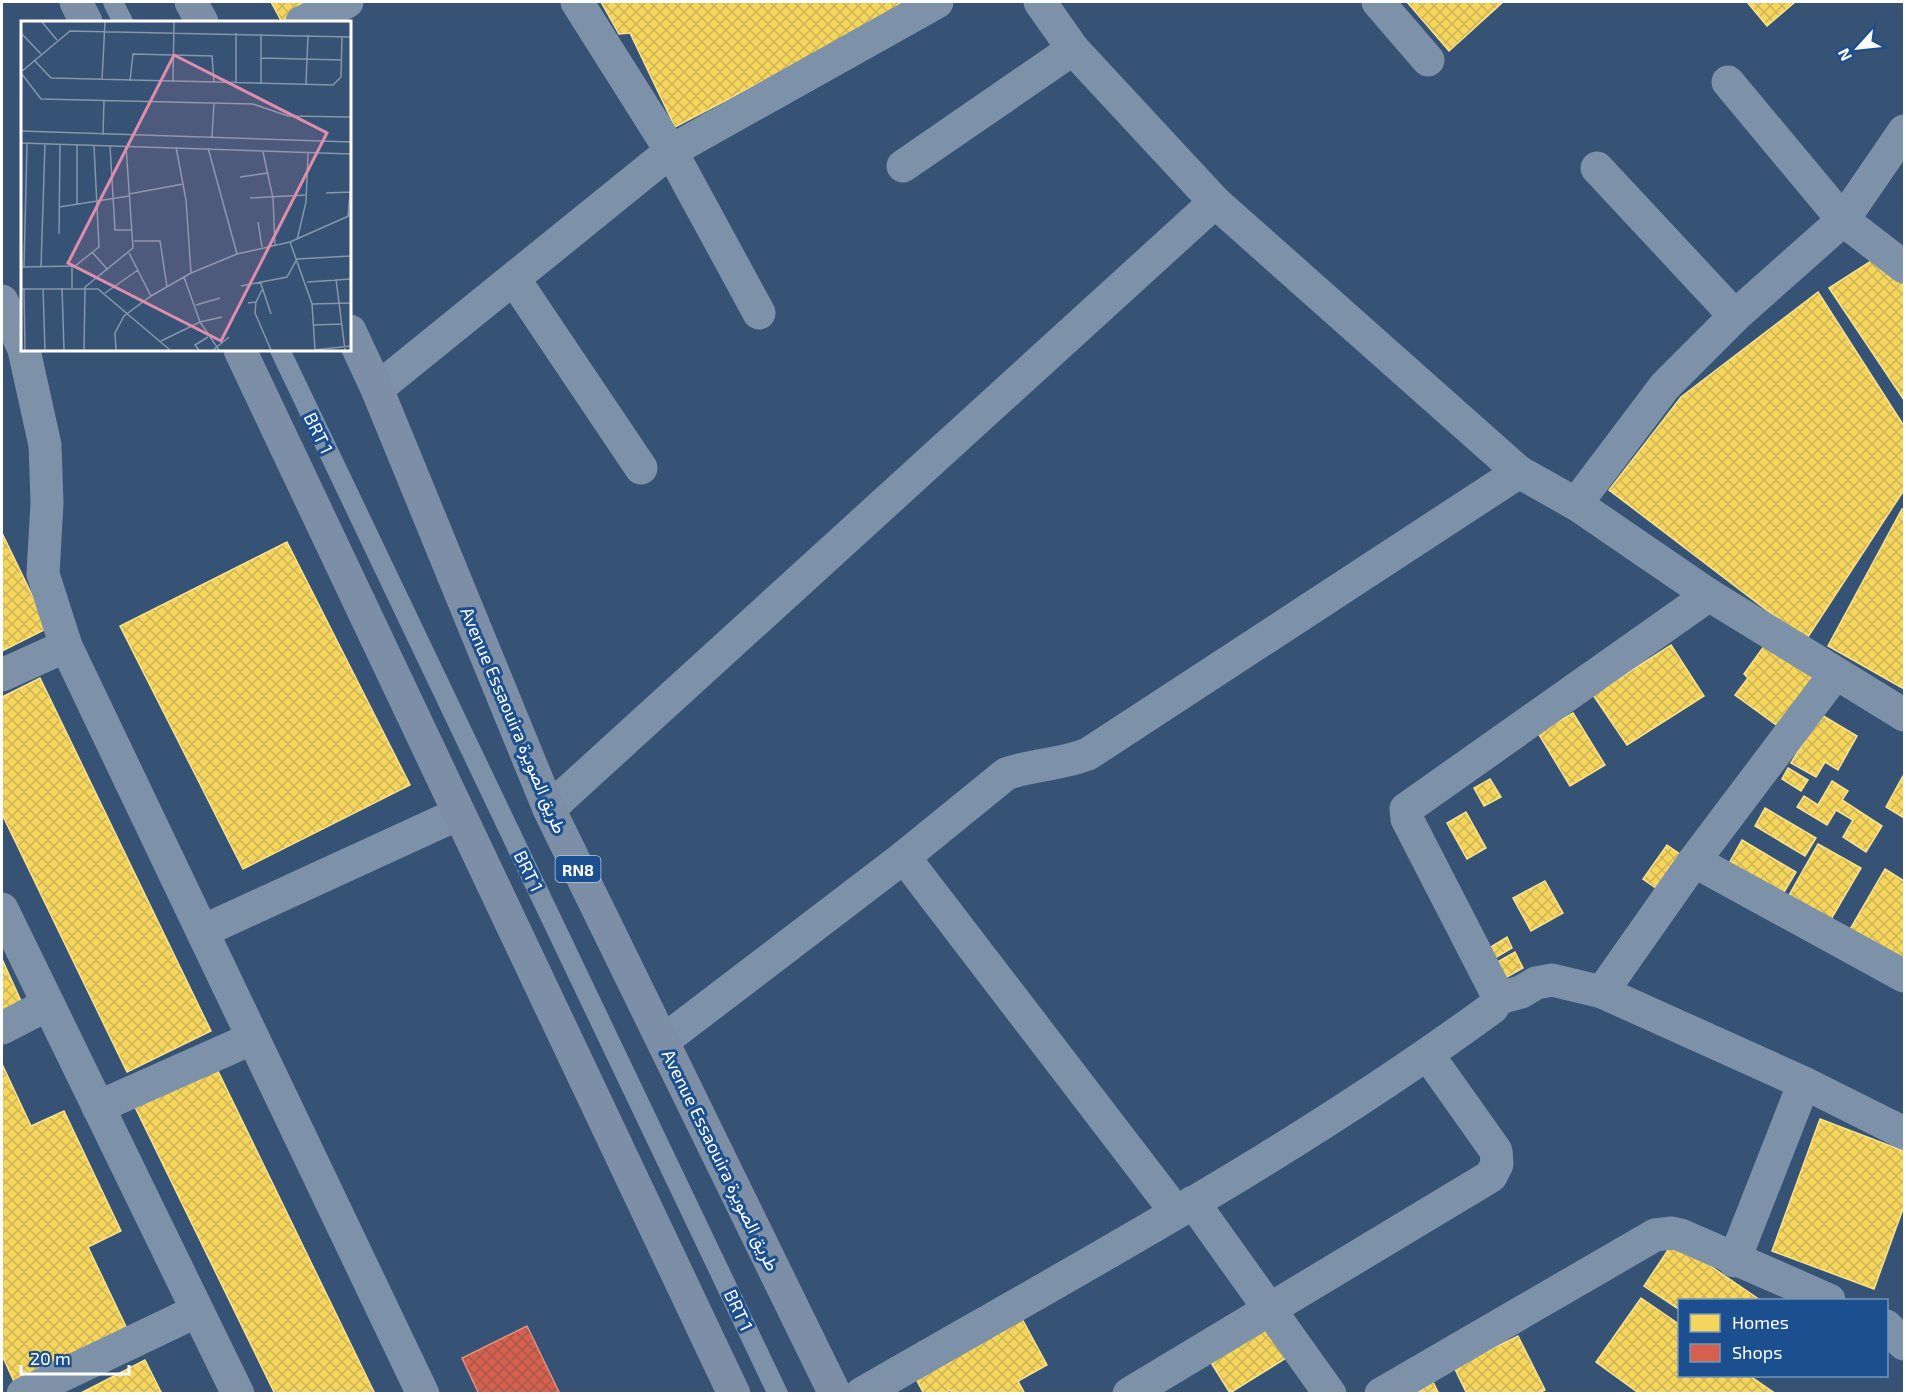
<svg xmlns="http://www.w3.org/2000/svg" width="1906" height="1395" font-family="'Exo 2',Vazirmatn,sans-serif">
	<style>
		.homes { fill: url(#homes-cross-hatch); stroke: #f9e28d; stroke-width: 1.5 }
		.shops { fill: url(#shops-cross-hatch); stroke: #e29082; stroke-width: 1.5 }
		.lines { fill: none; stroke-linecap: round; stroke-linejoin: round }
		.lane { stroke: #7d92a8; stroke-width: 20 }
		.street { stroke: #7d92a8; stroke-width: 33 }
		.primary { stroke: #7d8ea7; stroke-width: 33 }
		.labels { text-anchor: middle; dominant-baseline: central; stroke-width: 6; stroke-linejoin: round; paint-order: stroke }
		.shield { fill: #1b4f8f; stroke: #bbcadd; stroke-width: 1.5 }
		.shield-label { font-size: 16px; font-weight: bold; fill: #fff }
		.street-label { font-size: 18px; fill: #fff; stroke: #1b4f8f }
		.inset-road { fill: none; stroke: #8697ac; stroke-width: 1.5 }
		.view { fill: #e08cad; fill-opacity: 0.15; stroke: #e08cad; stroke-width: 3 }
		.inset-edge { fill: none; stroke: #fff; stroke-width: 3 }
	</style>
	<defs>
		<pattern id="homes-cross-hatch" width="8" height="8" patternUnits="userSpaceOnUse" patternTransform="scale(1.5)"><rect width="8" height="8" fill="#f6d55c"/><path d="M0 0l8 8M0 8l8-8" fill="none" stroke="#ccb358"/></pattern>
		<pattern id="shops-cross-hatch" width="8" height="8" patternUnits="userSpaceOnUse" patternTransform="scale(1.5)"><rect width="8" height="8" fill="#d6604d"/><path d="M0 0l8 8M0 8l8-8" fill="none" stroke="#a6594d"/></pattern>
	</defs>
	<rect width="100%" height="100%" fill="#365274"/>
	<!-- homes -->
	<g class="homes">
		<path d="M271 2H328L284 22H282Z"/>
		<path d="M601 2H915L675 127 630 33 619 34Z"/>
		<path d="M1407 2H1503L1449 51Z"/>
		<path d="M1747 2H1795L1767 26Z"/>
		<path d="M1882 254 1904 273V400L1829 288Z"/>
		<path d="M1818 292 1904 426V490L1806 640 1609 490 1681 397Z"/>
		<path d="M1902 509 1904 510V689L1828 646Z"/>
		<path d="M2 533 48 628 2 651Z"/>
		<path d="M287 542 410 785 243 869 120 626Z"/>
		<path d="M1767 642 1814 677 1779 727 1735 695 1748 678 1744 674Z"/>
		<path d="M1671 645 1704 696 1627 745 1593 695Z"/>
		<path d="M40 678 211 1031 127 1072 2 814V697Z"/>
		<path d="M1573 713 1605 765 1570 786 1538 733Z"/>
		<path d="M1820 714 1857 736 1838 770 1825 762 1816 777 1791 763Z"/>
		<path d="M1788 768 1808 780 1801 791 1782 779Z"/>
		<path d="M1904 774V818L1886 807Z"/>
		<path d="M1490 779 1501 797 1484 806 1474 788Z"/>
		<path d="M1832 781 1848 791 1842 800 1882 826 1866 852 1843 837 1853 820 1836 810 1827 825 1797 807 1804 796 1818 805Z"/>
		<path d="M1765 808 1816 838 1805 856 1755 826Z"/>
		<path d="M1466 812 1486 848 1467 859 1447 823Z"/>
		<path d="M1742 840 1796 872 1780 899 1727 867Z"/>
		<path d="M1818 844 1861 868 1830 921 1788 897Z"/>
		<path d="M1667 845 1684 857 1660 891 1643 879Z"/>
		<path d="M1885 869 1904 881V964L1849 931Z"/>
		<path d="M1545 881 1563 913 1531 931 1513 898Z"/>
		<path d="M1507 937 1512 948 1495 958 1489 948Z"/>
		<path d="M1515 952 1523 968 1500 981 1492 965Z"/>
		<path d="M2 959 21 1001 2 1011Z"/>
		<path d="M2 1064 31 1126 64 1111 121 1231 88 1247 129 1333 16 1386 2 1355Z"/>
		<path d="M216 1067 375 1394H275L135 1107Z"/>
		<path d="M1820 1119 1904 1151V1206L1874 1289 1772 1251Z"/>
		<path d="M1674 1241 1760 1300H1680V1310L1644 1286Z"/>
		<path d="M1641 1298 1680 1325V1376H1750L1776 1394H1640L1596 1362Z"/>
		<path d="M1021 1317 1047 1365 1018 1381 1025 1394H952L950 1390 944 1394H924L914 1375Z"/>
		<path d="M1263 1323 1286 1358 1230 1393 1208 1358Z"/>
		<path d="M1518 1336 1545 1390 1537 1394H1467L1454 1367Z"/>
		<path d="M145 1360 162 1394H79Z"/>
		<path d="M1433 1382 1439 1394H1412Z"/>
	</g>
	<!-- shops -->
	<path class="shops" d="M527 1326 560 1394H479L462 1358Z"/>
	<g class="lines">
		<!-- lane -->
		<g class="lane">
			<path d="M113 2 123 22"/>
			<path d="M280 350 778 1394"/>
		</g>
		<!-- street -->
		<g class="street">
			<path d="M577 2 671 151 759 313"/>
			<path d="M1040 2 1073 49 1215 202 1519 472 1576 504 1709 595 1904 715"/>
			<path d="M1378 2 1428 60"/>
			<path d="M302 22 347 2"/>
			<path d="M1728 82 1843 220 1904 267"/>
			<path d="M903 166 1073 49"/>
			<path d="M1597 168 1735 316"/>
			<path d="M514 279 641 468"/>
			<path d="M2 301 22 345"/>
			<path d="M24 350 45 445 47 503 43 574 66 646 423 1394"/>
			<path d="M377 389 671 151 937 2"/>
			<path d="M1576 504 1665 386 1735 316 1843 220 1904 131"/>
			<path d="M2 675 66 646"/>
			<path d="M549 809 1215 202"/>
			<path d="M904 857 1176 1212"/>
			<path d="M1694 861 1904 976"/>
			<path d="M2 909 238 1394"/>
			<path d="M203 931 458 814"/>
			<path d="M1602 992 1694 861 1835 674"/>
			<path d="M1499 998 1407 819 1406 809 1709 595"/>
			<path d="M2 1028 47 1005"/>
			<path d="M663 1041 904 857 1006 774C1033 764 1061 765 1088 754L1519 472"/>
			<path d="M98 1107 253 1038"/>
			<path d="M1193 1202 1330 1394"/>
			<path d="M1734 1261 1804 1083"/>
			<path d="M1886 1326 1904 1344"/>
			<path d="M23 1394 197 1311"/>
			<path d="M861 1394C1074 1271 1293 1154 1492 1008L1499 998 1521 992 1536 983 1552 980 1602 992 1804 1083 1904 1133"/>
			<path d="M1129 1394 1491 1176 1497 1164 1496 1151 1428 1055"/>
			<path d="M1381 1394 1655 1235 1672 1233 1681 1235 1829 1300"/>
		</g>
		<!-- primary -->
		<g class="primary">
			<path d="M76 2 86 22"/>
			<path d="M191 2 202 22"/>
			<path d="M350 331 377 389 549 809 835 1394"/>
			<path d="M240 350 734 1394"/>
		</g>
	</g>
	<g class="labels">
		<!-- shield labels -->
		<rect class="shield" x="555.5" y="856" width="45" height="26" rx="4.5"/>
		<g class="shield-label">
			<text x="578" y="869">RN8</text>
		</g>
		<!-- street labels -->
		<g class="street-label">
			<text transform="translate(319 433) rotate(64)">BRT 1</text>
			<text transform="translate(514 720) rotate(67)">Avenue Essaouira طريق الصويرة</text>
			<text transform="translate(529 871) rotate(64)">BRT 1</text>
			<text transform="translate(721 1160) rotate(64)">Avenue Essaouira طريق الصويرة</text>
			<text transform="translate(739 1310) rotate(65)">BRT 1</text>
		</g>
	</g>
	<!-- overview -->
	<g transform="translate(21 21)">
		<rect width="330" height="330" fill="#365274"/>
		<path class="inset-road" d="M21 1 36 19M0 12 20 33M215 12V61M240 37 321 39M13 39 30 57 312 64 320 56 321 16M0 51 49 10 330 16M0 52 20 78 232 83 267 95 330 96M81 59 84 1M109 60 112 33 191 35 193 61M152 60 153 1M240 62V13M285 63 287 14M0 110 330 121M82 114 83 79M191 116 193 82M0 122 330 133M89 125 94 209H111M155 126 165 179 170 252M187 127 216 233M242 131 252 177 254 225M219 156 247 152M305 172 329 171M108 173 162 163M229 177 286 174M56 183V124M38 186 108 175M327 195 330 162M237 201 241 226M38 213 39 124M276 219 285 181 287 132M113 220H139L146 266M71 231 87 249M108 232 130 275M51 245V267M0 246 54 245 78 226 73 125M3 246 6 123M20 246 24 123M163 256 179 301 198 329M315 258 324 329M239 260 250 293M286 261 330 258M220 265 266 256 276 238 330 235M64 266 112 227 105 125M41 267 43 329M0 268H77L149 329M3 268 4 329M22 268 24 329M84 272 117 249M235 281 234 292 250 329M227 282 235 281 241 269M291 283 330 282M175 284 199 277M292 304 321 303M140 320 179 301 201 296M63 329 64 266M95 329 94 312 103 295 130 275 170 252 216 233 269 221M178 329 174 324 187 316M192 329 208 316M293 329 330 325M294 329 291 283 269 221 330 194"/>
		<path class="view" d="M153 34 306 112 200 320 47 242Z"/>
		<rect width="330" height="330" class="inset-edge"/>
	</g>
	<!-- border -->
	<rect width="1906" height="1395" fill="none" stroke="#ffffff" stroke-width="6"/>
	<!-- legend -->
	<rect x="1678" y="1299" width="210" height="78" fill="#1b4f8f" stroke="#7695bc" stroke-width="1.5"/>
	<rect x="1690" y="1314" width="30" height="18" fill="#f6d55c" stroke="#7695bc" stroke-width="1.5"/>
	<text x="1732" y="1329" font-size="18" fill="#ffffff">Homes</text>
	<rect x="1690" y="1344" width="30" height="18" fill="#d6604d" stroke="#7695bc" stroke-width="1.5"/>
	<text x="1732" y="1359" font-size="18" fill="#ffffff">Shops</text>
	<!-- north arrow -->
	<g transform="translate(1858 48) rotate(243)" stroke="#1b4f8f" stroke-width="4.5" paint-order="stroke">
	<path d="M0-4.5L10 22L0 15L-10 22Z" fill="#ffffff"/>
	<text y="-9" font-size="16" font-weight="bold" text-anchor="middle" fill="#ffffff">N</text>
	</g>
	<!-- scale -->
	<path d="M21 1365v9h108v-9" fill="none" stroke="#ffffff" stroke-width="3"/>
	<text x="30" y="1365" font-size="18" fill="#ffffff" stroke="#1b4f8f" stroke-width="4.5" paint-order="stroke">20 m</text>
</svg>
